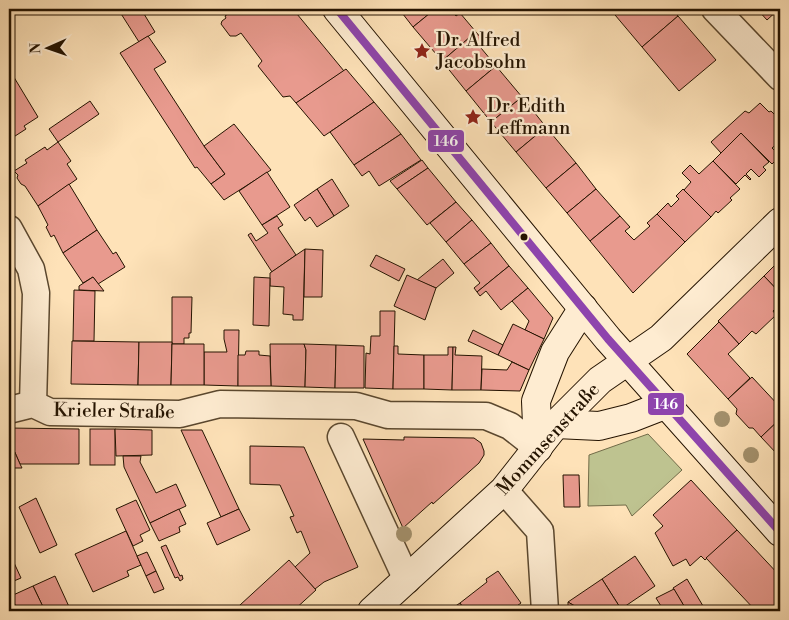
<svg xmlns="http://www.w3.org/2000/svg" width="789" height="620" font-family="'Libre Bodoni',serif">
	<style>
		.green { fill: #bec390; stroke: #716b48 }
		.building { fill: #e89a8e; stroke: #241300 }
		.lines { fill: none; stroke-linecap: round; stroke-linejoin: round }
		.street-casing { stroke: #5a472e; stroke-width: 29 }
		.secondary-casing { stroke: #241300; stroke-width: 30 }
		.street { stroke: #feecd1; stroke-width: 26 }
		.secondary { stroke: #feecd1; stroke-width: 28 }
		.bus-1-casing { stroke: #feecd1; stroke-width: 11 }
		.bus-1 { stroke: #8e44ad; stroke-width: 8 }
		.tree { fill: #a4926e }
		.bus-dot { fill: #241300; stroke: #feecd1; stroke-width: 2 }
		.labels { text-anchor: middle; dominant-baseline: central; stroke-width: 4.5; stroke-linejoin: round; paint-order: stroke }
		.poi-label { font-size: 19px; fill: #241300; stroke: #feecd1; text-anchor: start }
		.street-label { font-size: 19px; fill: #241300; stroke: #feecd1 }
		.line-badge { stroke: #feecd1; stroke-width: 2 }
		.badge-label { font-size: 14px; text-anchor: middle; font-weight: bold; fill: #fff }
	</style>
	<rect width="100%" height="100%" fill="#fee2b8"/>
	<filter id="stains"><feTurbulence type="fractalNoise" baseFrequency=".004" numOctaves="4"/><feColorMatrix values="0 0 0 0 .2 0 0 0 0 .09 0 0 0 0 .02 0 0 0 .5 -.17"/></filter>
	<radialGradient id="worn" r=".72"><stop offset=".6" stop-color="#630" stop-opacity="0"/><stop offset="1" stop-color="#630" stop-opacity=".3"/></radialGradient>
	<!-- green -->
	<path class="green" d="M648 434 682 470 632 516 626 505 588 506 589 455Z"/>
	<!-- building -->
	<g class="building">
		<path d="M118 9H141L155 32 139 42Z"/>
		<path d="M141 9H154L145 15Z"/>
		<path d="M235 9H294L297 14 344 71 296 103 290 96 283 97 258 66 262 61 241 33 236 36H230L221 24 222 21 226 18 225 16Z"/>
		<path d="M399 9H435L413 27Z"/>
		<path d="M435 9H450L456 16 460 13 476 32 442 61 413 27Z"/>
		<path d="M610 9H672L678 16 642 47Z"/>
		<path d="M757 9H779L767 20Z"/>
		<path d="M678 16 716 60 679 91 642 47Z"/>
		<path d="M476 32 486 44 481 48 496 66 466 91 442 61Z"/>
		<path d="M148 36 166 62 154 69 204 146 225 174 211 184 197 167 195 168 120 53Z"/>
		<path d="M496 66 522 97 491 122 466 91Z"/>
		<path d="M9 69 38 117 24 126 26 129 12 138 10 135 9 136Z"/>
		<path d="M346 69 374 102 324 136 296 103Z"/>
		<path d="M522 97 546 127 516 152 491 122Z"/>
		<path d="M90 101 99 114 58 142 49 129Z"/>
		<path d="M374 102 401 134 354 165 330 132Z"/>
		<path d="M760 103 769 112 771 111 780 120V140L779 142 780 145 778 143 772 148 780 156 772 164 741 133 721 153 711 142 745 111 749 113Z"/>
		<path d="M234 124 271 170 224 200 211 184 225 174 204 146Z"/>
		<path d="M546 127 576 163 546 188 516 152Z"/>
		<path d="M741 133 769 162 763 167 766 170 759 177 751 169 746 174 751 179 750 180 745 175 736 184 713 161Z"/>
		<path d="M401 134 421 160 379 186 369 171 362 176 354 165Z"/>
		<path d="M58 142 71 161 67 164 77 179 38 206 25 186 21 184 17 178 18 175 14 171 27 163 25 160 45 147 47 150Z"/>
		<path d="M422 160 428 168 397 189 390 181Z"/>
		<path d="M713 161 740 189 730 198 732 200 718 213 716 211 711 217 684 190 691 182 682 173 690 165 699 174Z"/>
		<path d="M576 163 596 189 567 213 546 188Z"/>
		<path d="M428 168 456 202 427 225 397 189Z"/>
		<path d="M267 172 290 207 262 225 239 191Z"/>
		<path d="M332 179 349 206 334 216 317 189Z"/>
		<path d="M69 184 97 230 63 253 54 235 51 237 46 227 48 225 38 206Z"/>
		<path d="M317 189 334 216 317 227 310 217 305 221 294 205Z"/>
		<path d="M596 189 620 216 590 241 567 213Z"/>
		<path d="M683 189 711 217 685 242 657 214 668 203 671 207 679 199 676 196Z"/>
		<path d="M456 202 472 220 446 242 430 223Z"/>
		<path d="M657 214 685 242 633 293 590 241 620 216 630 227 625 231 634 240 650 226 647 223Z"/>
		<path d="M277 216 283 225 278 228 296 255 272 272 248 235 251 233 256 241 268 233 262 225Z"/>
		<path d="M472 220 491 243 464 264 446 242Z"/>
		<path d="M97 230 113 254 116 252 125 267 98 284 93 277 83 283 63 253Z"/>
		<path d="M491 243 509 266 477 292 474 288 480 283 464 264Z"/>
		<path d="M305 249 303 320H293V315L283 314 284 287 270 286V273Z"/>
		<path d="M305 249 323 250 322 297H304Z"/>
		<path d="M376 255 405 269 399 281 370 266Z"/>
		<path d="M443 259 454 273 436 288 417 280Z"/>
		<path d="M780 260V293L764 276Z"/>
		<path d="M509 266 528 288 501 310 486 291 480 296 477 292Z"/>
		<path d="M407 275 436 288 425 320 394 306Z"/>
		<path d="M764 276 780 293V304L773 311 776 315 756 334 752 331 739 344 718 321Z"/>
		<path d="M93 277 104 291 79 290V286Z"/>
		<path d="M254 277 270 278 269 326 253 325Z"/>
		<path d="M528 288 553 318 544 339 525 330 529 321 512 301Z"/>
		<path d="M74 290 95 291 94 341H73Z"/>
		<path d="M172 297H192L191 333H189V338H184V344H172Z"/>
		<path d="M380 311H395L393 389 365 388 366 353 370 354 371 336H380Z"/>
		<path d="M719 322 739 344 728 354 750 378 728 399 687 354Z"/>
		<path d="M513 324 544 339 529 370 498 355Z"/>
		<path d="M224 330H239L238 386 204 385V352H227L224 339Z"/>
		<path d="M473 330 503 345 498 355 468 341Z"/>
		<path d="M72 341 139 342 138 385 71 384Z"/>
		<path d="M139 342H172L171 385H138Z"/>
		<path d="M172 344H204V385H171Z"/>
		<path d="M270 344H304L306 350 305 387 271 386Z"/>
		<path d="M304 344 336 345 335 388 305 387 306 350Z"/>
		<path d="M336 345 364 346V388H335Z"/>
		<path d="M394 346H398V354L424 355V389H393Z"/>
		<path d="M448 347H453L452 390 424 389V355H448Z"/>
		<path d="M453 347H456L455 355 482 356 481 390H452Z"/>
		<path d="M246 351H259V355L270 356 271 386H238V355H245Z"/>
		<path d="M512 362 529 370 520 391 481 390 482 369 507 370Z"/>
		<path d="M752 377 780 407V419L761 437 753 428H749L736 414 737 409 728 399Z"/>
		<path d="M780 419V460L777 456 778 455 761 437Z"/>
		<path d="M9 428 79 429V464H20L9 439Z"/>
		<rect x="90" y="429" width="25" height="36"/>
		<path d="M115 429 152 430V455L116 456Z"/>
		<path d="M181 430H202L239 509 221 517Z"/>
		<path d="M404 437 474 438 481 443 484 451V455L479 463 433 504 432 502 403 528 363 439 404 440Z"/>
		<path d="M9 439 20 464 22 468H9Z"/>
		<path d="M250 446 304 447 358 567 324 582 315 589 295 567 310 553 301 531 297 533 290 517 294 516 280 485 250 484Z"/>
		<path d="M123 456H141L140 462 156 493 176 484 186 506 150 523 124 467Z"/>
		<path d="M563 475H579L580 507H564Z"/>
		<path d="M691 480 737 530 705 560 701 556 690 566 686 559 673 566 655 533 663 526 653 515Z"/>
		<path d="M36 498 57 545 40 553 19 507Z"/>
		<path d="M136 500 150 530 140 535 143 541 133 546 116 509Z"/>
		<path d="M179 509 186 524 179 527 180 532 159 541 150 523Z"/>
		<path d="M239 509 250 530 217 545 207 523Z"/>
		<path d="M737 530 780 576V611H756L706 558Z"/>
		<path d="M126 531 141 565 127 571 129 576 93 592 75 554Z"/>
		<path d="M166 545 180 576 182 575 183 579 180 581 178 577 175 578 161 547Z"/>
		<path d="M147 552 156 571 146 576 137 556Z"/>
		<path d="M10 554 21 578 9 583V555Z"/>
		<path d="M635 556 655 586 621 609 602 579Z"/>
		<path d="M289 560 316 590 293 611H245L240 605Z"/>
		<path d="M156 571 164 589 154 593 146 576Z"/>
		<path d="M498 571 521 603 510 611H465L460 603 487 582 486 579Z"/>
		<path d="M55 576 71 611H45L33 586Z"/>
		<path d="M602 579 621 609 618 611H583L568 602Z"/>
		<path d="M687 579 706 611H687L673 588Z"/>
		<path d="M33 586 45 611H18L11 596Z"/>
		<path d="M674 589 687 611H664L656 598Z"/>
		<path d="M568 602 583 611H568Z"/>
		<path d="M460 603 465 611H448Z"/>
		<path d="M240 605 245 611H233Z"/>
	</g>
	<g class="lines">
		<!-- street casing -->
		<g class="street-casing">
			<g id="street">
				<path d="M715 9 780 77"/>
				<path d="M9 229 31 269 36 293 33 404"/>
				<path d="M9 410 33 404 50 412 180 414 220 404 356 406 388 415 486 416 510 426 538 448"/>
				<path d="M341 437 407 580"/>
				<path d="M504 490 540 531 545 611"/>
			</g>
		</g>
		<!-- secondary casing -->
		<g class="secondary-casing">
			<g id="secondary">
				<path d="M337 9 608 339 780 532"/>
				<path d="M556 424 599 426 631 418 667 404"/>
				<path d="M538 448 536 401 555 352 583 308"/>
				<path d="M372 611 504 490 556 424 600 380 661 338 780 222"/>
			</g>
		</g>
		<!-- street -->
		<use href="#street" class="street"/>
		<!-- secondary -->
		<use href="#secondary" class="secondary"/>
		<!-- bus-1 casing -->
		<g class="bus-1-casing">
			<path id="bus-1" d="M337 9 608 339 780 532"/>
		</g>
		<!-- bus-1 -->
		<use href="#bus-1" class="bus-1"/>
	</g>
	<!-- trees -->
	<g class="tree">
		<circle cx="722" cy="419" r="8"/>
		<circle cx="751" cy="455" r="8"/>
		<circle cx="404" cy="534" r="8"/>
	</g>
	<!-- icons -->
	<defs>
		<g id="sight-bare" transform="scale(1.35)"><path d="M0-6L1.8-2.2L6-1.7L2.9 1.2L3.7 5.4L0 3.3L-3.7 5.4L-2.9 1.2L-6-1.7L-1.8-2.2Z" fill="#8f2418" stroke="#feecd1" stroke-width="2.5" paint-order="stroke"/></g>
	</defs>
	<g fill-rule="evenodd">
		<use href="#sight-bare" x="422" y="51"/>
		<use href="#sight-bare" x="473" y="117"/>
	</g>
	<!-- markers -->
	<circle class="bus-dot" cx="524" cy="237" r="4.5"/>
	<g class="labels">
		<!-- poi labels -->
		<g class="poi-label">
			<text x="436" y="40">Dr. Alfred<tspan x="436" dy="22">Jacobsohn</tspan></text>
			<text x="487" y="106">Dr. Edith<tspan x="487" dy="22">Leffmann</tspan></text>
		</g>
		<!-- street labels -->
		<g class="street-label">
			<text transform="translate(114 411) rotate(1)">Krieler Straße</text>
			<text transform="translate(548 439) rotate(-48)">Mommsenstraße</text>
		</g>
	</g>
	<g class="line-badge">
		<rect x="427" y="129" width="38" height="24" rx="5" fill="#8e44ad"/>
		<rect x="647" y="392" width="38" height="24" rx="5" fill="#8e44ad"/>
	</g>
	<g class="badge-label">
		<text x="446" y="146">146</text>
		<text x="666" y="409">146</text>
	</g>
	<!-- margin -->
	<rect width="789" height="620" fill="none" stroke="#fee2b8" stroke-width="30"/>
	<rect x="10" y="10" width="769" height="600" fill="none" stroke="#241300" stroke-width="2.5"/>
	<rect x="15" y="15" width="759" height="590" fill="none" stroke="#241300"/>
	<!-- north arrow -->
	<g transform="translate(48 48) rotate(268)" stroke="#feecd1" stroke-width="4" paint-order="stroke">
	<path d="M0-4L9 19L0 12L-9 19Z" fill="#241300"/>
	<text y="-8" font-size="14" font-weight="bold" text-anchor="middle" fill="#241300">N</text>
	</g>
	<rect width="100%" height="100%" filter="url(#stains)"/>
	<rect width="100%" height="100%" fill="url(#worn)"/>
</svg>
